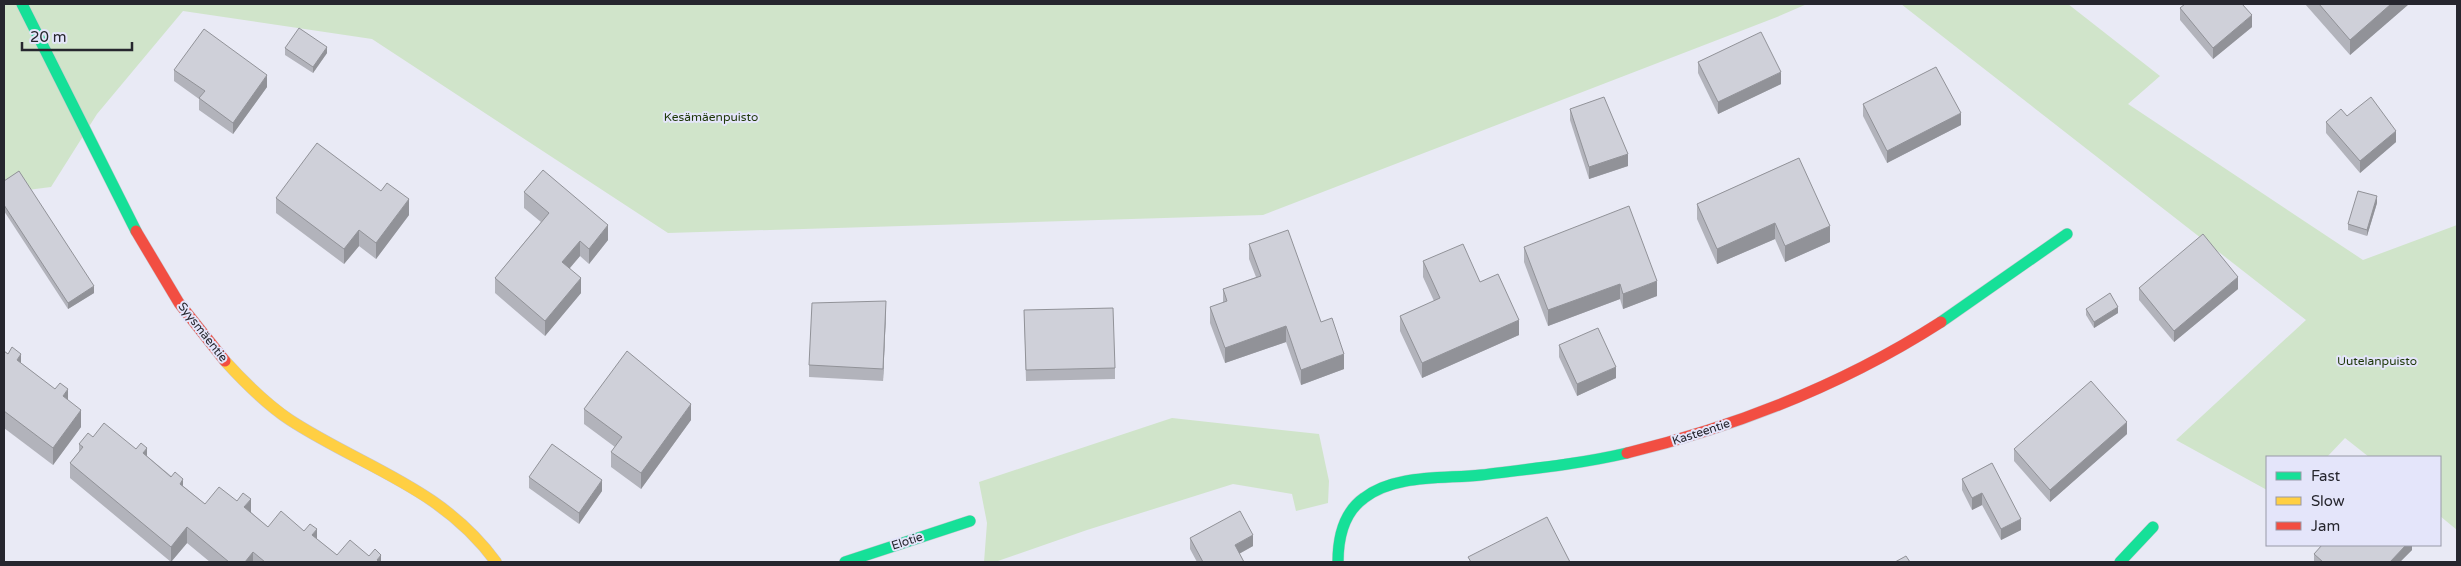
<svg xmlns="http://www.w3.org/2000/svg" width="2461" height="566" font-family="'Varela Round',sans-serif">
	<style>
		.green { fill: #d0e4ca }
		.lines { fill: none; stroke-linecap: round; stroke-linejoin: round }
		.fast-casing { stroke: #c6c6cf; stroke-width: 12 }
		.slow-casing { stroke: #c6c6cf; stroke-width: 12 }
		.jam-casing { stroke: #c6c6cf; stroke-width: 12 }
		.fast { stroke: #16e098; stroke-width: 11 }
		.slow { stroke: #ffcf43; stroke-width: 11 }
		.jam { stroke: #f24e42; stroke-width: 11 }
		.wall { fill: #b2b3bb }
		.shaded-wall { fill: #919298 }
		.building { fill: #cfd0d9; stroke: #919298 }
		.labels { text-anchor: middle; dominant-baseline: central; stroke-width: 4; stroke-linejoin: round; paint-order: stroke }
		.park-label { font-size: 12px; fill: #1d3707; stroke: #e4e5fa }
		.street-label { font-size: 12px; fill: #26262e; stroke: #e4e5fa }
	</style>
	<rect width="100%" height="100%" fill="#e9eaf5"/>
	<!-- green -->
	<g class="green">
		<path d="M4 4H1807L1777 17 1263 215 668 233 372 39 183 11 97 114 51 187 4 193Z"/>
		<path d="M1901 4H2068L2160 76 2128 104 2363 260 2457 225V530L2440 516V457H2369L2345 438 2327 457H2267V490L2176 440 2306 320Z"/>
		<path d="M1172 418 1319 434 1329 481 1328 503 1296 511 1292 494 1233 484 1087 530 995 562H984L987 523 979 482Z"/>
	</g>
	<g class="lines">
		<!-- fast casing -->
		<g class="fast-casing">
			<g id="fast">
				<path d="M22 4 136 231"/>
				<path d="M1941 322 2067 234"/>
				<path d="M845 562 970 521"/>
				<path d="M1338 562C1338 538 1343 513 1364 498 1395 474 1444 479 1481 475 1530 469 1580 464 1627 453"/>
				<path d="M2120 562 2153 527"/>
			</g>
		</g>
		<!-- slow casing -->
		<g class="slow-casing">
			<path id="slow" d="M225 361C245 383 266 404 290 420 364 468 441 487 496 562"/>
		</g>
		<!-- jam casing -->
		<g class="jam-casing">
			<g id="jam">
				<path d="M136 231 179 303 225 361"/>
				<path d="M1627 453C1738 426 1846 383 1941 322"/>
			</g>
		</g>
		<!-- fast -->
		<use href="#fast" class="fast"/>
		<!-- slow -->
		<use href="#slow" class="slow"/>
		<!-- jam -->
		<use href="#jam" class="jam"/>
	</g>
	<!-- wall -->
	<g class="wall">
		<path d="M2305 4H2409L2350 55Z"/>
		<path d="M2180 8 2252 27 2213 59 2180 20Z"/>
		<path d="M285 48 327 53 313 73 285 55Z"/>
		<path d="M1698 62 1781 84 1718 114 1698 73Z"/>
		<path d="M174 70 267 87 233 134 199 110V99L174 81Z"/>
		<path d="M1863 104 1961 125 1887 163 1863 116Z"/>
		<path d="M1570 109 1628 166 1589 179 1570 120Z"/>
		<path d="M2347 116 2396 142 2360 173 2326 133V122Z"/>
		<path d="M1799 158 1830 242 1785 262 1775 239 1717 264 1697 219V204Z"/>
		<path d="M4 181 94 293 68 309 4 211Z"/>
		<path d="M524 192 608 240 589 264 580 256 570 268 581 293 545 336 495 293V278L541 222 524 208Z"/>
		<path d="M276 198 409 215 376 259 359 246 344 264 276 213Z"/>
		<path d="M2377 203 2367 236 2348 230V224Z"/>
		<path d="M1249 244 1321 322 1344 369 1301 385 1286 342 1225 363 1210 323V307L1223 303V289L1256 277 1249 259Z"/>
		<path d="M1524 247 1657 296 1623 309 1620 299 1548 326 1524 262Z"/>
		<path d="M1423 261 1480 282 1519 335 1422 378 1400 331V316L1434 301 1423 277Z"/>
		<path d="M2139 288 2238 289 2174 342 2139 300Z"/>
		<path d="M2086 309 2118 313 2094 328 2086 315Z"/>
		<path d="M1024 310 1115 368V379L1026 381Z"/>
		<path d="M886 312 883 381 809 377V365Z"/>
		<path d="M1559 345 1616 378 1577 396 1559 357Z"/>
		<path d="M4 351 21 363 68 400 81 427 53 465 4 428Z"/>
		<path d="M584 409 691 420 641 489 611 467V452L615 447 584 424Z"/>
		<path d="M2127 434 2050 502 2014 461V449Z"/>
		<path d="M93 437 136 449 147 456 205 504 251 512 268 527 304 531 317 539 337 555 369 556 381 562H210L187 543 171 562 70 478V463L79 452V444Z"/>
		<path d="M1992 463 2021 530 2001 540 1982 505 1972 510 1962 490V479Z"/>
		<path d="M529 477 602 491 579 524 529 488Z"/>
		<path d="M1190 538 1253 546 1239 554 1244 562H1197L1190 549Z"/>
		<path d="M2412 545V550L2400 562H2314V554Z"/>
	</g>
	<!-- shaded-wall -->
	<g class="shaded-wall">
		<path d="M2391 4H2409L2350 55V40Z"/>
		<path d="M2252 15V27L2213 59V48Z"/>
		<path d="M327 47V53L313 73V67Z"/>
		<path d="M1781 72V84L1718 114V102Z"/>
		<path d="M267 75V87L233 134V123Z"/>
		<path d="M1961 113V125L1887 163V151Z"/>
		<path d="M2396 131V142L2360 173V161Z"/>
		<path d="M1628 154V166L1589 179V167Z"/>
		<path d="M2377 196V203L2367 236V230Z"/>
		<path d="M409 199V215L376 259V243Z"/>
		<path d="M1775 223V239L1717 264V249Z"/>
		<path d="M608 225V240L589 264V249Z"/>
		<path d="M1830 226V242L1785 262V246Z"/>
		<path d="M359 230V246L344 264V249Z"/>
		<path d="M580 241V256L562 277V262Z"/>
		<path d="M2238 277V289L2174 342V331Z"/>
		<path d="M581 278V293L545 336V321Z"/>
		<path d="M1657 281V296L1623 309V294Z"/>
		<path d="M1620 284V299L1548 326V310Z"/>
		<path d="M94 286V293L68 309V303Z"/>
		<path d="M886 301V312L883 381V369Z"/>
		<path d="M2118 307V313L2094 328V322Z"/>
		<path d="M1519 320V335L1422 378V363Z"/>
		<path d="M1286 326V342L1225 363V348Z"/>
		<path d="M21 354V371L17 360Z"/>
		<path d="M1344 354V369L1301 385V370Z"/>
		<path d="M1616 367V378L1577 396V384Z"/>
		<path d="M68 389V407L63 396Z"/>
		<path d="M691 404V420L641 489V473Z"/>
		<path d="M81 410V427L53 465V448Z"/>
		<path d="M2127 422V434L2050 502V490Z"/>
		<path d="M147 448V463L143 453Z"/>
		<path d="M183 479V494L180 484Z"/>
		<path d="M602 480V491L579 524V513Z"/>
		<path d="M1982 493V505L1972 510V498Z"/>
		<path d="M251 499V514L244 507Z"/>
		<path d="M2021 519V530L2001 540V529Z"/>
		<path d="M187 527V543L171 562V547Z"/>
		<path d="M317 529V545L312 535Z"/>
		<path d="M1253 535V546L1235 556V545Z"/>
		<path d="M2406 545H2412V550L2400 562H2390Z"/>
		<path d="M253 552V562H245Z"/>
		<path d="M381 555V562H377V560Z"/>
	</g>
	<!-- building -->
	<g class="building">
		<path d="M2185 4H2242L2252 15 2213 48 2180 8Z"/>
		<path d="M2319 4H2391L2350 40Z"/>
		<path d="M299 28 327 47 313 67 285 48Z"/>
		<path d="M204 29 267 75 233 123 199 98 205 91 174 70Z"/>
		<path d="M1761 32 1781 72 1718 102 1698 62Z"/>
		<path d="M1936 67 1961 113 1887 151 1863 104Z"/>
		<path d="M1604 97 1628 154 1589 167 1570 109Z"/>
		<path d="M2371 97 2396 131 2360 161 2326 122 2341 109 2347 116Z"/>
		<path d="M317 143 381 191 387 183 409 199 376 243 359 230 344 249 276 198Z"/>
		<path d="M1799 158 1830 226 1785 246 1775 223 1717 249 1697 204Z"/>
		<path d="M543 170 608 225 589 249 580 241 562 262 581 278 545 321 495 278 549 213 524 192Z"/>
		<path d="M19 171 94 286 68 303 4 205V181Z"/>
		<path d="M2358 191 2377 196 2367 230 2348 224Z"/>
		<path d="M1629 206 1657 281 1623 294 1620 284 1548 310 1524 247Z"/>
		<path d="M1288 230 1321 322 1332 318 1344 354 1301 370 1286 326 1225 348 1210 307 1227 301 1223 289 1261 276 1249 244Z"/>
		<path d="M2203 234 2238 277 2174 331 2139 288Z"/>
		<path d="M1463 244 1480 282 1498 274 1519 320 1422 363 1400 316 1440 298 1423 261Z"/>
		<path d="M2110 293 2118 307 2094 322 2086 309Z"/>
		<path d="M886 301 883 369 809 365 812 303Z"/>
		<path d="M1113 308 1115 368 1026 370 1024 310Z"/>
		<path d="M1598 328 1616 367 1577 384 1559 345Z"/>
		<path d="M12 347 21 354 17 360 55 389 60 383 68 389 63 396 81 410 53 448 4 411V351L8 354Z"/>
		<path d="M627 351 691 404 641 473 611 452 622 437 584 409Z"/>
		<path d="M2091 381 2127 422 2050 490 2014 449Z"/>
		<path d="M104 423 136 449 141 443 147 448 143 453 171 477 175 472 183 479 180 484 205 504 219 487 237 501 243 493 251 499 244 507 268 527 281 511 304 531 310 524 317 529 312 535 337 555 350 540 369 556 375 549 381 555 377 560 379 562H265L253 552 245 562H229L187 527 171 547 70 463 83 447 79 444 88 433 93 437Z"/>
		<path d="M552 444 602 480 579 513 529 477Z"/>
		<path d="M1992 463 2021 519 2001 529 1982 493 1972 498 1962 479Z"/>
		<path d="M1240 511 1253 535 1235 545 1244 562H1203L1190 538Z"/>
		<path d="M1547 517 1570 562H1471L1468 557Z"/>
		<path d="M2322 545H2406L2390 562H2323L2314 554Z"/>
		<path d="M1906 556 1910 562H1895Z"/>
	</g>
	<g class="labels">
		<!-- park labels -->
		<g class="park-label">
			<text x="711" y="117">Kesämäenpuisto</text>
			<text x="2377" y="361">Uutelanpuisto</text>
		</g>
		<!-- street labels -->
		<g class="street-label">
			<text transform="translate(203 332) rotate(52)">Syysmäentie</text>
			<text transform="translate(1701 432) rotate(-18)">Kasteentie</text>
			<text transform="translate(907 541) rotate(-18)">Elotie</text>
		</g>
	</g>
	<!-- border -->
	<rect width="2461" height="566" fill="none" stroke="#26262e" stroke-width="10"/>
	<!-- legend -->
	<rect x="2266" y="456" width="175" height="90" fill="#e4e5fa" stroke="#9899a8"/>
	<rect x="2276" y="472" width="25" height="8" fill="#16e098" stroke="#9899a8"/>
	<text x="2311" y="481" font-size="15" fill="#26262e">Fast</text>
	<rect x="2276" y="497" width="25" height="8" fill="#ffcf43" stroke="#9899a8"/>
	<text x="2311" y="506" font-size="15" fill="#26262e">Slow</text>
	<rect x="2276" y="522" width="25" height="8" fill="#f24e42" stroke="#9899a8"/>
	<text x="2311" y="531" font-size="15" fill="#26262e">Jam</text>
	<!-- scale -->
	<path d="M22 42v8h110v-8" fill="none" stroke="#26262e" stroke-width="2.5"/>
	<text x="30" y="42" font-size="15" fill="#26262e" stroke="#e4e5fa" stroke-width="4" paint-order="stroke">20 m</text>
</svg>
